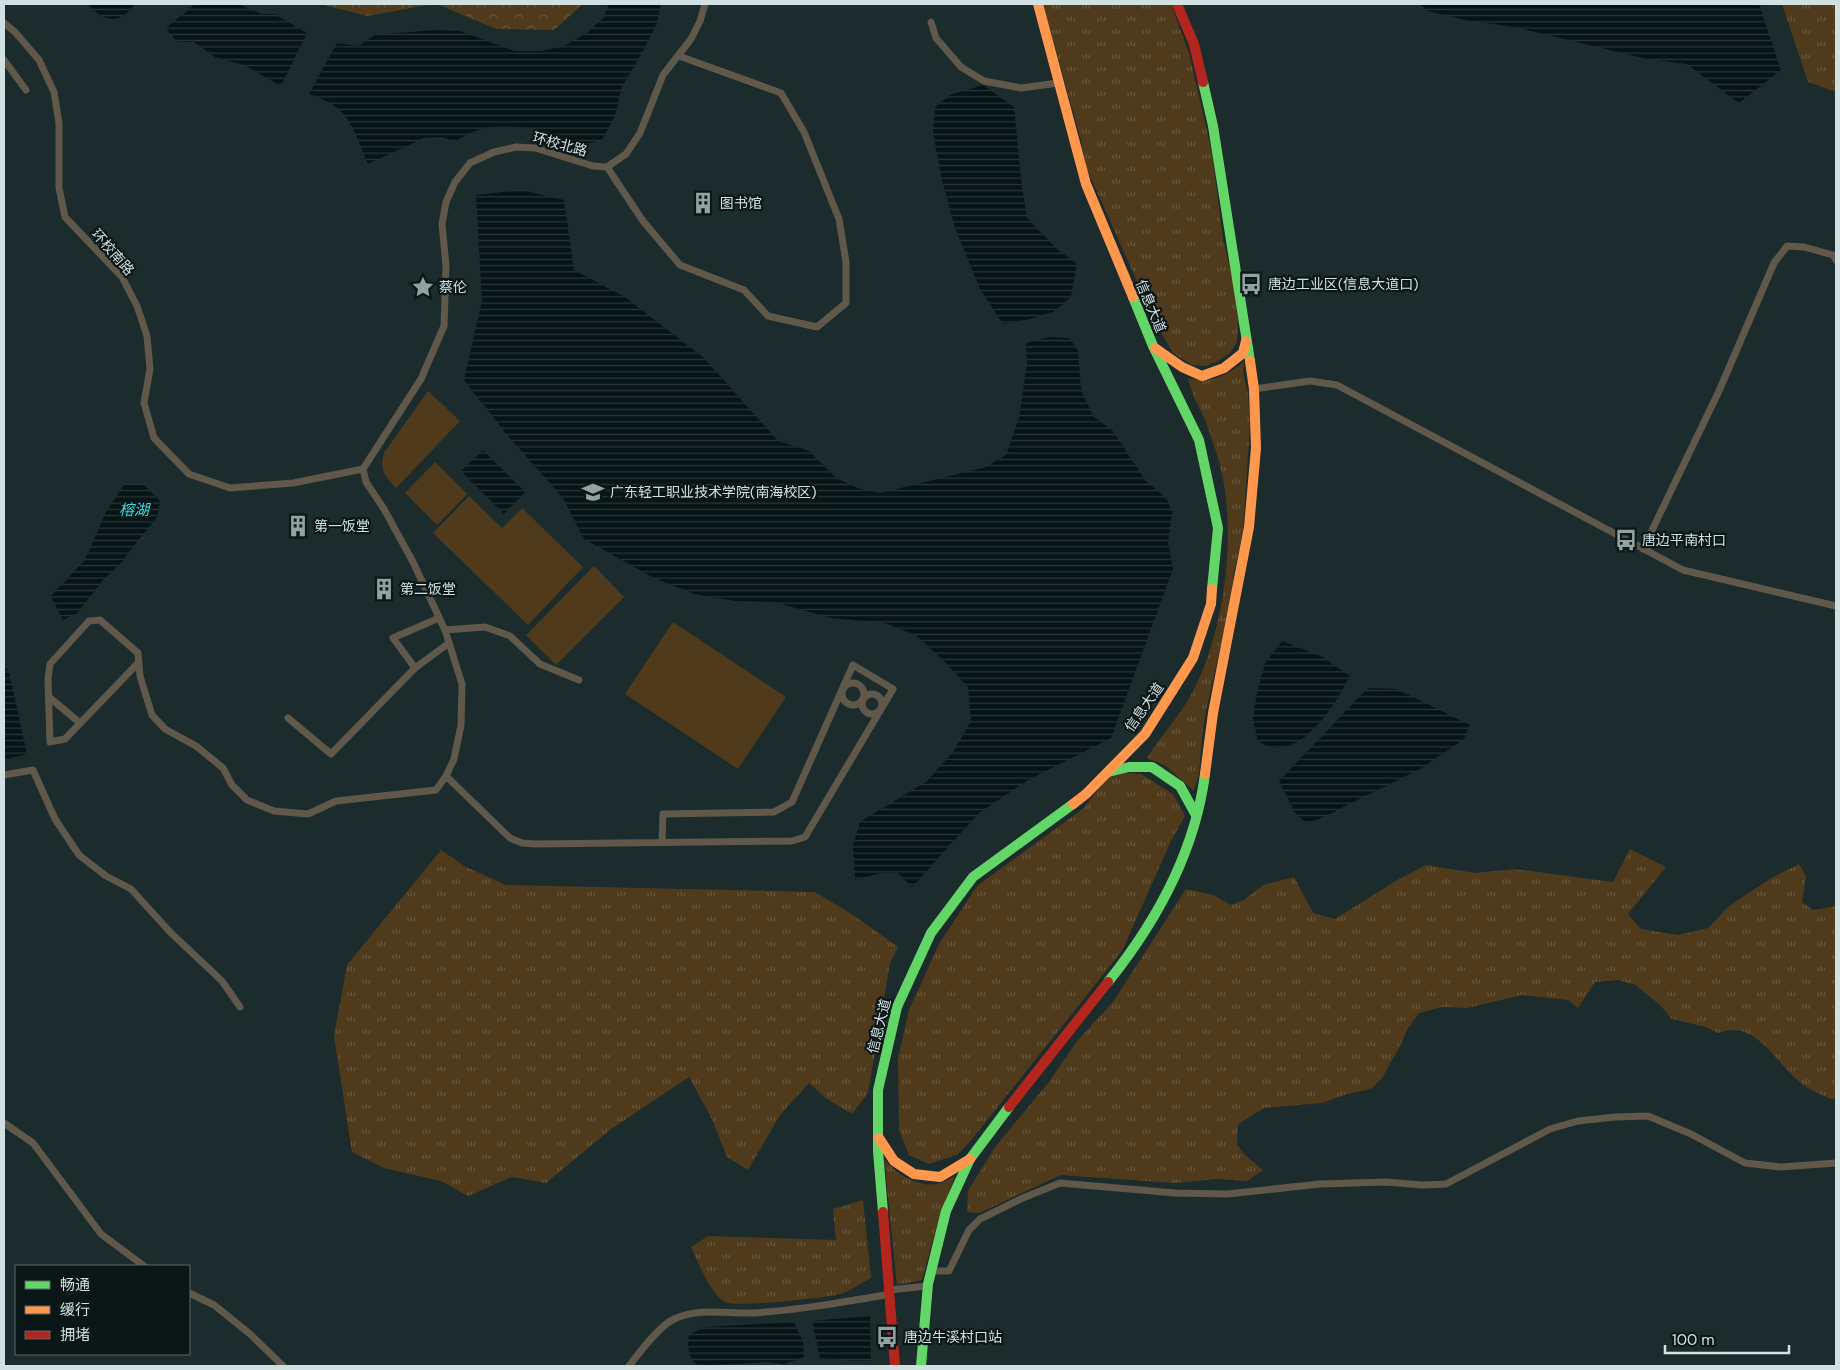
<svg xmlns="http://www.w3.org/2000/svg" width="1840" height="1370" font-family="'DM Sans','Noto Sans SC',sans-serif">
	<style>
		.grass { fill: url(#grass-tufts) }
		.forest { fill: url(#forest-crowns) }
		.garden { fill: #4f3b1c }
		.water { fill: url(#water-rules) }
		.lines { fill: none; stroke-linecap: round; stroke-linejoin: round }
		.street { stroke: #5f584b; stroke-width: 7 }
		.fast { stroke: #63d668; stroke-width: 10 }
		.slow { stroke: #ff974d; stroke-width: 10 }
		.jam { stroke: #b3261e; stroke-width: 10 }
		.labels { text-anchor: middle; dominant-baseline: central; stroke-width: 4.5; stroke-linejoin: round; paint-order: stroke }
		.street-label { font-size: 14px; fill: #d1e1e2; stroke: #0b1617 }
		.poi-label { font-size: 14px; fill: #d1e1e2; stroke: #0b1617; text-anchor: start }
		.water-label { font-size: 15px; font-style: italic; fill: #35dfea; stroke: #0b1617 }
	</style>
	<defs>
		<pattern id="grass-tufts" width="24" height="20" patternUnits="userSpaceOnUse" patternTransform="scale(1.25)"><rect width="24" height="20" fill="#4f3b1c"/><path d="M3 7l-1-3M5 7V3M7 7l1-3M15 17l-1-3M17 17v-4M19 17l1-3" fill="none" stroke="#67573d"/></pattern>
		<pattern id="forest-crowns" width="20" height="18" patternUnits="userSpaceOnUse" patternTransform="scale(1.25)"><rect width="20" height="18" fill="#4f3b1c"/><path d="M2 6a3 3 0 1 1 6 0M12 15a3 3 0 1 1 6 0" fill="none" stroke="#67573d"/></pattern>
		<pattern id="water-rules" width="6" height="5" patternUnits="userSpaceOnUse" patternTransform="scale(1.25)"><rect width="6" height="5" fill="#071415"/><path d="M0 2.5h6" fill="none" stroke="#2a3637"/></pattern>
	</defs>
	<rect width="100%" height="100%" fill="#1c2b2c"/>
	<!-- grass -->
	<g class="grass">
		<path d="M1043 4H1171L1189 53 1212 153 1223 239 1233 281 1238 321 1237 342 1230 353 1220 360 1206 366 1192 365 1173 353 1156 324 1086 167 1081 140Z"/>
		<path d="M1782 4H1836V92L1808 82Z"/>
		<path d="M1244 361 1243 373 1248 394 1250 426 1243 530 1233 579 1230 606 1206 710 1203 728 1199 773 1194 791 1166 766 1147 758C1161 735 1180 716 1192 693 1224 634 1237 535 1221 470 1218 455 1210 435 1205 420 1199 406 1191 393 1188 378 1208 384 1229 376 1244 361Z"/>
		<path d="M1111 772 1141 774 1173 794 1185 816 1171 841 1122 951 969 1143 957 1155 929 1164 909 1155 899 1130 898 1058 909 1010 939 944 977 886 1084 808Z"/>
		<path d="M1630 849 1666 867 1628 914 1641 929 1678 935 1708 928 1729 906 1770 879 1799 864 1806 876 1802 902 1813 910 1836 906V1099H1831C1821 1094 1809 1090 1801 1083 1775 1063 1756 1018 1718 1033L1706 1027 1672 1019 1660 1005 1636 985 1618 980 1595 982 1578 1008 1568 1000 1522 995 1467 1008 1442 1007 1419 1013 1408 1028 1400 1046 1382 1078 1371 1089 1347 1094 1322 1103 1264 1108 1238 1124 1237 1145 1245 1155 1263 1170 1247 1181 1217 1179 1175 1183 1061 1175 979 1213 967 1212 968 1191 995 1147 1048 1083 1078 1040 1113 1002 1186 889 1213 895 1231 905 1244 900 1263 885 1294 877 1313 913 1335 919 1399 879 1426 865 1475 873 1514 869 1613 882Z"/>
		<path d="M441 850 466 867 506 885 815 892 853 915 898 947 890 963 868 1093 852 1114 827 1099 809 1083 780 1115 748 1170 727 1157 711 1117 689 1077 610 1130 546 1183 512 1177 468 1196 441 1181 384 1168 352 1152 334 1036 347 965Z"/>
		<path d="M884 1159C896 1174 917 1187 937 1184 943 1183 949 1179 955 1176L940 1214 922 1280 897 1285Z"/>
		<path d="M863 1200 871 1278C861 1283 850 1291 840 1294 825 1298 735 1308 725 1302 709 1292 699 1264 691 1247L708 1236 836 1240 833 1209Z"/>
	</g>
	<!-- forest -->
	<g class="forest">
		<path d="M320 4H434L367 16Z"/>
		<path d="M437 4H583L554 30 496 29Z"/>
	</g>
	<!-- garden -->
	<g class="garden">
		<path d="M428 391 460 421 396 488C385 475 379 471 384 453Z"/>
		<path d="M435 462 467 494 437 525 405 493Z"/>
		<path d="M469 496 502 528 522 508 583 567 528 625 433 533Z"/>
		<path d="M594 566 624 597 556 665 526 635Z"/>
		<path d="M673 622 786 697 738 769 625 694Z"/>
	</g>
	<!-- water -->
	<g class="water">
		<path d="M87 4H135C118 26 105 22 87 4Z"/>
		<path d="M195 4H239L261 14H274L307 33 281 86 244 65 215 57 194 42H177L166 28Z"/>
		<path d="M609 4H661L657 23 643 51 622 87 615 116 602 140C571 150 567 136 540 130 527 127 499 125 486 128 475 130 465 136 455 141L442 137 424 138 368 164C352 128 351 107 309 94L337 43 358 46 375 35 435 30 460 31 515 51H541L564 46 587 33 604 17Z"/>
		<path d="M1420 4H1759L1781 70 1739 103 1687 64 1647 59 1515 27 1470 21 1428 11Z"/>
		<path d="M983 85 1014 107 1022 186 1027 218 1057 249 1077 264 1071 297 1053 312 1030 319 1003 324 980 289 955 228 942 180 933 133 935 107 950 95Z"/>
		<path d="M522 190 564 200 574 270 625 297 704 358 778 441 809 451 836 478 858 488 880 493 986 467 1006 455 1019 418 1027 364 1026 343 1050 337 1069 338 1078 350 1081 390 1093 416 1112 430 1146 481 1167 499 1172 513 1168 542 1173 569 1111 738 1028 780 979 813 912 887 898 873H881L855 880 853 846 860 822 927 781 953 752 971 721 968 687 946 663 917 636 885 623 831 618 774 602 735 601 694 594 652 577 584 539 563 498 508 436 464 380 482 301 476 195Z"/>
		<path d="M483 450 525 492 504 514 461 471Z"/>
		<path d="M124 484H143L160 501 157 518 139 539 122 562 103 580 77 613 63 620 51 596 85 560 106 512Z"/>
		<path d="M1282 641 1323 657 1350 676C1337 701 1314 740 1285 747 1275 750 1266 746 1258 741L1253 720 1256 697 1265 663Z"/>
		<path d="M4 666 9 672 27 754 4 760Z"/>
		<path d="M1368 688 1397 689 1470 725 1464 739 1422 768 1319 819 1306 823 1294 811 1279 781Z"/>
		<path d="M870 1316 871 1360 855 1361 820 1358 812 1321Z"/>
		<path d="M794 1322 803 1342 804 1357 784 1364 767 1362 699 1366C688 1359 687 1347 689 1335L704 1327Z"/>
	</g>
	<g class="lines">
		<!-- street -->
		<g class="street">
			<path d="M931 22 936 38 961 67 984 81 1021 88 1058 83"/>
			<path d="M4 23 15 32 39 60 54 92 59 123V188L65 217 122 277 137 306 147 336 150 369 144 403 154 438 189 474 230 488 293 483 363 469"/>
			<path d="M4 60 26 90"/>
			<path d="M607 167 643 221 680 265 744 290 768 316 817 327 846 303V262L839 219 804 132 781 93 679 56"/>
			<path d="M1254 389 1310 381 1337 385 1683 570 1836 606"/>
			<path d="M363 469 366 482 384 509 413 562 445 630 462 684 461 725 454 759 446 776 510 838 522 843 535 844 792 841 805 837 893 689 853 665 792 802 774 812 663 814 662 842"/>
			<path d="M363 469 421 379 444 326 446 266 442 224 446 202 455 182 470 163 494 152 516 147 535 148 593 166 607 167 626 154 640 133 663 75 691 39 700 21 705 4"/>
			<path d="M1643 549 1719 391 1774 263 1787 246 1804 247 1833 255 1836 260"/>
			<path d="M439 618 393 638 415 668 449 643"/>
			<path d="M445 630 485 627 510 636 540 664 579 680"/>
			<path d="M139 662 65 739 50 742 48 679 50 664 89 621 100 620 138 653 140 676 152 715 165 729 196 746 223 768 232 785 247 800 274 811 308 814 336 801 436 790 446 776"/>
			<circle cx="853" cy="694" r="11"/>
			<circle cx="872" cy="704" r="10"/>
			<path d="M49 697 80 723"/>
			<path d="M288 718 331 754 415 668"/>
			<path d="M4 775 33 770 55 819 79 855 106 876 131 889 170 932 222 981 240 1007"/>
			<path d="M4 1123 33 1143 101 1234 144 1266"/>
			<path d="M931 1271H949L969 1230 980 1219 1023 1198 1060 1183 1175 1193 1227 1194 1320 1184 1386 1182 1422 1185 1446 1184 1550 1129 1578 1121 1615 1117 1648 1116 1691 1134 1745 1163 1781 1167 1836 1163"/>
			<path d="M890 1290 927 1286"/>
			<path d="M189 1293 214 1305 250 1334 283 1366"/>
			<path d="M629 1366C639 1353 659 1326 674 1319 700 1307 726 1314 753 1313 799 1310 845 1302 890 1294"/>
		</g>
		<!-- fast -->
		<g class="fast">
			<path d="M1203 82 1213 126 1250 361"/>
			<path d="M1133 297 1153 346 1199 440 1218 528 1212 589"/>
			<path d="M1108 772 1129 767H1152L1180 786 1196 815"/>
			<path d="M1108 982C1157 921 1195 852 1205 774"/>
			<path d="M883 1212 878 1151V1090L897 1007 931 933 973 877 1073 804"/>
			<path d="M921 1366 928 1284 946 1211 970 1159 1009 1107"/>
		</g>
		<!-- slow -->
		<g class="slow">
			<path d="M1038 4 1086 184 1133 297"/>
			<path d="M1155 348 1182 367 1202 376 1224 368 1243 353 1246 341"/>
			<path d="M1205 774 1213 713 1249 527 1256 448 1254 389 1250 361"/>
			<path d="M1073 804 1086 794 1145 734 1193 658 1211 604 1212 589"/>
			<path d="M879 1138 894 1161 914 1174 940 1177 970 1159"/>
		</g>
		<!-- jam -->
		<g class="jam">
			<path d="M1177 4 1194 44 1203 82"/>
			<path d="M1009 1107 1108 982"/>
			<path d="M883 1212 895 1366"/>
		</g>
	</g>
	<!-- icons -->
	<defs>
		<g id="building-bare" transform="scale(1.725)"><path d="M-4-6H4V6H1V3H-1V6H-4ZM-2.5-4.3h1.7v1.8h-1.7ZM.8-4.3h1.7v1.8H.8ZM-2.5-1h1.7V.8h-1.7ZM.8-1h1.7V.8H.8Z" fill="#92a1a2" stroke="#0b1617" stroke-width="2.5" paint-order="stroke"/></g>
		<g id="bus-bare" transform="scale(1.725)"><path d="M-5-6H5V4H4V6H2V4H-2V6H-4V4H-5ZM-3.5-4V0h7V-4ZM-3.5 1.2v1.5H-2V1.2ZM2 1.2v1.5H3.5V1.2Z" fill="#92a1a2" stroke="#0b1617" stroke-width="2.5" paint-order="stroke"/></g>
		<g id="sight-bare" transform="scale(1.725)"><path d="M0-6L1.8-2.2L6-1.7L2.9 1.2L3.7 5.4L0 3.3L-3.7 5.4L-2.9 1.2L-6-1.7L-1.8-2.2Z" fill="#92a1a2" stroke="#0b1617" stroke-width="2.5" paint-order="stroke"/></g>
		<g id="university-bare" transform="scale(1.725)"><path d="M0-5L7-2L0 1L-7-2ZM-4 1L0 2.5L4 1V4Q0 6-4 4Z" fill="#92a1a2" stroke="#0b1617" stroke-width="2.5" paint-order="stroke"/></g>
	</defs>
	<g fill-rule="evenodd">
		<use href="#building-bare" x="703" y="203"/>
		<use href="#bus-bare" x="1251" y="284"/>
		<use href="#sight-bare" x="423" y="287"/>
		<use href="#university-bare" x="593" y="492"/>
		<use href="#building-bare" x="298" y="526"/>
		<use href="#bus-bare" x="1626" y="540"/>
		<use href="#building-bare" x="384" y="589"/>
		<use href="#bus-bare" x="887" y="1337"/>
	</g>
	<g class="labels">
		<!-- street labels -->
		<g class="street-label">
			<text transform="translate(560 144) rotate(15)">环校北路</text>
			<text transform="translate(113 252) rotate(49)">环校南路</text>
			<text transform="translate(1151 306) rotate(67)">信息大道</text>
			<text transform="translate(1144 707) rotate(-55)">信息大道</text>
			<text transform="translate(879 1026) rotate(-76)">信息大道</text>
		</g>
		<!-- poi labels -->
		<g class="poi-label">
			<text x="720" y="203">图书馆</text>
			<text x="1268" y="284">唐边工业区(信息大道口)</text>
			<text x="439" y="287">蔡伦</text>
			<text x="610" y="492">广东轻工职业技术学院(南海校区)</text>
			<text x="314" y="526">第一饭堂</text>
			<text x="1642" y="540">唐边平南村口</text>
			<text x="400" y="589">第二饭堂</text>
			<text x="904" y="1337">唐边牛溪村口站</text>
		</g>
		<!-- water labels -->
		<g class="water-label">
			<text x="134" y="510">榕湖</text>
		</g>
	</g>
	<!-- border -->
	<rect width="1840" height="1370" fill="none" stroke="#d1e1e2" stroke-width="10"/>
	<!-- legend -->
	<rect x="15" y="1265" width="175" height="90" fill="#0b1617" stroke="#5a6768"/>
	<rect x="25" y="1281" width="25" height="8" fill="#63d668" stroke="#5a6768"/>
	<text x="60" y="1290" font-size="15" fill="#d1e1e2">畅通</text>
	<rect x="25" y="1306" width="25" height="8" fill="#ff974d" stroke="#5a6768"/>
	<text x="60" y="1315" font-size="15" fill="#d1e1e2">缓行</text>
	<rect x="25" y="1331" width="25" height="8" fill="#b3261e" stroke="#5a6768"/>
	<text x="60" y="1340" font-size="15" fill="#d1e1e2">拥堵</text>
	<!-- scale -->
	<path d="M1665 1345v8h124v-8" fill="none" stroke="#d1e1e2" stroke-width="2.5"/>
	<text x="1672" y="1345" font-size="15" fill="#d1e1e2" stroke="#0b1617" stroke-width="4" paint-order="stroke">100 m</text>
</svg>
